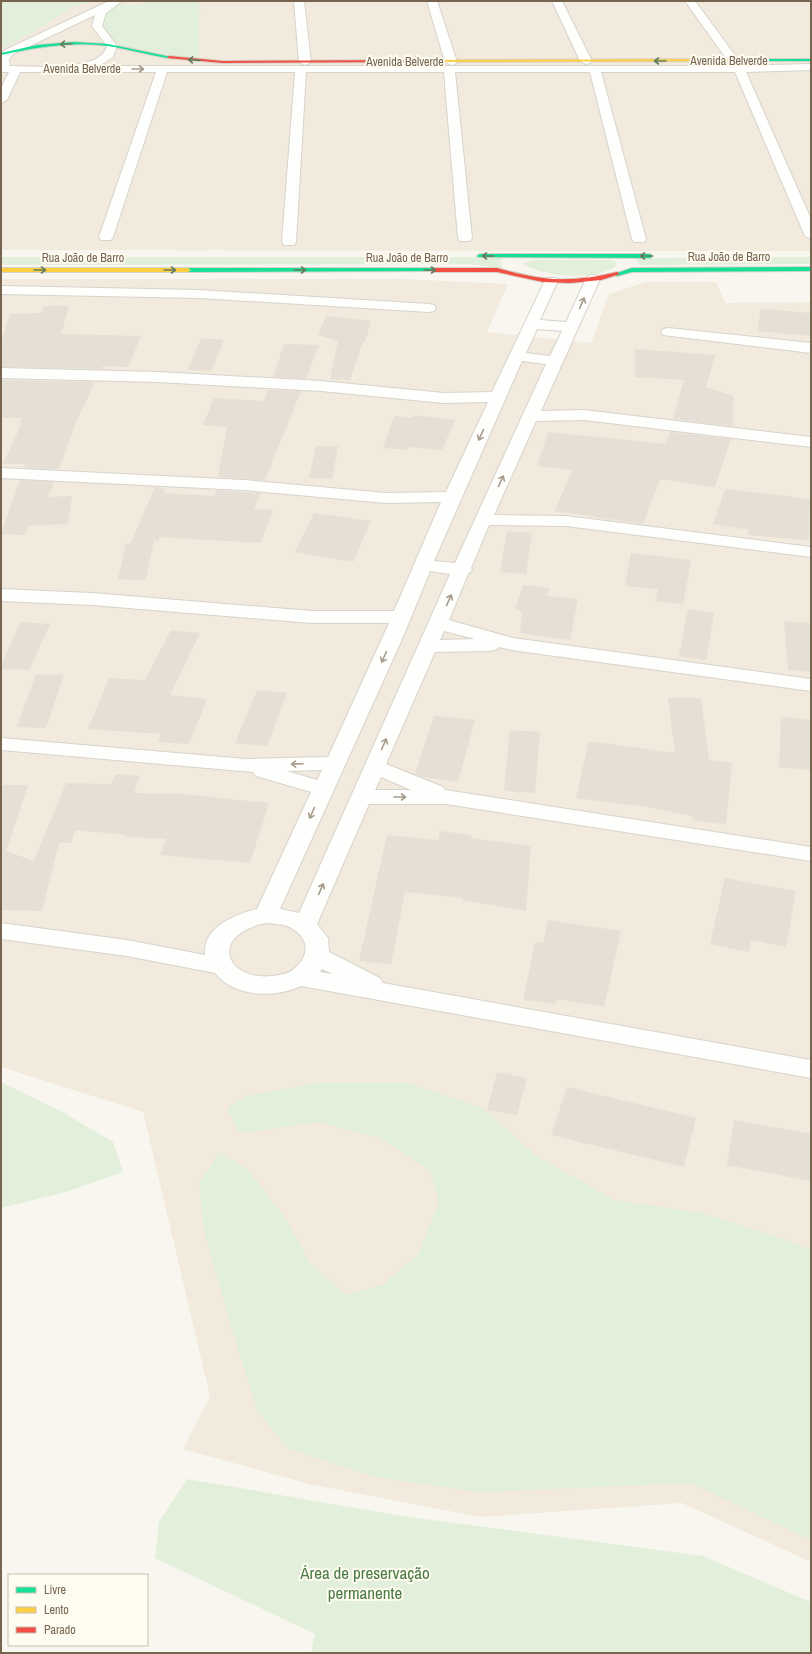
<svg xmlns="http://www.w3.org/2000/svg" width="812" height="1654" font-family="'Archivo Narrow',sans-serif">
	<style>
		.residential { fill: #f1eadd }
		.green { fill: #e2efda }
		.building { fill: #e5dfd6 }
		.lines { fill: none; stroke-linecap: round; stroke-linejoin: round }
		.street-casing { stroke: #d7d3cd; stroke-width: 2 }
		.fast-casing { stroke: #d6d2c9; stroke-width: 2 }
		.slow-casing { stroke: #d6d2c9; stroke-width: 2 }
		.jam-casing { stroke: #d6d2c9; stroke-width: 2 }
		.street { fill: #fefefd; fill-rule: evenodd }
		.fast { fill: #16e098; fill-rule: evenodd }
		.slow { fill: #ffcf43; fill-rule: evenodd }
		.jam { fill: #f24e42; fill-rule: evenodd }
		.oneway { stroke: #647d5d }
		.oneway2 { stroke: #a69a8b }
		.labels { text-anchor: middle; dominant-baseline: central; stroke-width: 4; stroke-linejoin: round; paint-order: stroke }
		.far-street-label { font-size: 12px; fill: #77644e; stroke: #fefcf1 }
		.near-park-label { font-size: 17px; fill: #4c7c46; stroke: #fefcf1 }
	</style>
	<rect width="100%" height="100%" fill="#f8f6ef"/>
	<!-- residential -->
	<g class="residential">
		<path d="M1 1H811V251L1 250Z"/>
		<path d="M1 279H404L508 284 487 332 591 343 609 294 646 282H716L725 303 811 302V1562L682 1503 480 1517 309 1484 183 1449 210 1396 143 1112 1 1067Z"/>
	</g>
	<!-- green -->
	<g class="green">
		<path d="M1 1H98L75 6 30 34 1 49Z"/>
		<path d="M148 1H199V8L202 9 199 10V59C186 57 129 51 121 46 110 39 104 27 100 15L122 4 139 5Z"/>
		<path d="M1 257H503L501 261 502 268 468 264 1 265Z"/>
		<path d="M811 257V264L640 265 635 258Z"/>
		<path d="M536 260H610L615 261 617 265C600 281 542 277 523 264L529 261Z"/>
		<path d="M1 1082 64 1113 113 1142 123 1172 66 1192 1 1208Z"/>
		<path d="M315 1083H407L483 1108 535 1155 614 1200 702 1213 775 1236 811 1250V1540L691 1483 479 1492 375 1477 289 1449 258 1412 232 1330 204 1231 199 1182 220 1152 249 1171 284 1216 310 1263 345 1295 382 1285 418 1255 439 1202 430 1170 380 1138 320 1122 239 1133 227 1108 247 1096Z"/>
		<path d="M187 1479 402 1516 703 1556 811 1602V1653H311L315 1634 155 1558 159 1522Z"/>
	</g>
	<!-- building -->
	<g class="building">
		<path d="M44 306H69L61 334 141 336 128 367 103 366 102 369 1 367V345L10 314 42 313Z"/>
		<path d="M761 309 811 313V336L757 331Z"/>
		<path d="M326 316 371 321 365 342H363L350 380 330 379 338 341 318 335Z"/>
		<path d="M201 338 224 340 211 371 188 370Z"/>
		<path d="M284 344 319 345 306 379 273 377Z"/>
		<path d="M635 349 715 355 706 387 733 396V426L673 419 684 380 635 377Z"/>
		<path d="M1 380 95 382 77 420 59 469 24 468 25 464H3L21 425H19L22 418H1Z"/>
		<path d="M268 390 301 391 265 480 218 477 227 427 203 425 214 398 264 401Z"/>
		<path d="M414 415 455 420 442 450 408 447 407 450 383 448 394 416 413 418Z"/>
		<path d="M548 432 666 444 670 432 731 439 715 487 660 479 643 524 554 511 573 470 537 466Z"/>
		<path d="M316 446H338L332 479 309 478Z"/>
		<path d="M20 480 54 482 48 497 72 496 68 524 28 526 25 535 1 534Z"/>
		<path d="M155 487 165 489 163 499 165 493 215 496 216 490 261 493 254 509 273 510 261 543 160 537 158 541 154 540 146 580 118 579 126 543H131Z"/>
		<path d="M725 489 810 499 809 540 748 535 749 530 713 524Z"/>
		<path d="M314 513 371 521 353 562 295 552Z"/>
		<path d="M507 531 532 533 526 574 500 572Z"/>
		<path d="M631 553 691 560 683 604 655 601 658 589 625 586Z"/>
		<path d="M523 585 550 588 547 596 578 599 570 640 520 633 522 611 515 609Z"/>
		<path d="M688 609 714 613 706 660 679 656Z"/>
		<path d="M784 621 811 623V672L788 670Z"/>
		<path d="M21 622 50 624 29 670 1 669V665Z"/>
		<path d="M171 630 200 633 170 695 207 699 189 744 158 742 161 734 88 729 109 678 145 680Z"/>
		<path d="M36 674 64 675 46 728 17 727Z"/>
		<path d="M257 690 287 693 267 746 235 743Z"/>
		<path d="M668 698H701L709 760 732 763 726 824 692 820 693 816 646 807 576 798 589 741 675 753Z"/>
		<path d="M434 716 475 720 458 782 423 777 415 774Z"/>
		<path d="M781 717 811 720 810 770 779 767Z"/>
		<path d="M510 730 540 732 535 793 504 791Z"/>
		<path d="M115 774 140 776 134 793 183 794 269 803 250 863 160 855 166 839 126 837 127 835 75 830 71 843H59L42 911 1 910V785H28L6 851 34 861 66 783 111 784Z"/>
		<path d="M440 831 472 835 471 838 531 846 526 911 462 900 463 898 405 892 391 964 359 961 387 835 438 840Z"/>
		<path d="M725 878 796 891 786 947 751 940 749 952 710 944Z"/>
		<path d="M548 920 621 931 604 1007 557 999 556 1004 523 1000 535 942 543 943Z"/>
		<path d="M497 1072 527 1078 517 1115 487 1110Z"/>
		<path d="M567 1087 696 1118 684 1167 551 1135Z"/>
		<path d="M734 1120 811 1134V1181L727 1165Z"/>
	</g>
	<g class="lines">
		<!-- street casing -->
		<g class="street-casing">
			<g id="street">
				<path d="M109 1H122L106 13 102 26 117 46 113 57 99 66H739L811 64V70L746 72 811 219V238L806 237 804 234 735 72H601L646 239 644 242H634L632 239 590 72H455L472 238 470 241H460L458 238 444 72H306L296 242 294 245H284L282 242 295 72H167L113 237 111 240H101L99 237 156 72H20L7 100 1 103V88L9 72H1V54L5 50ZM95 15 92 26 107 46C101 73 32 66 10 66L9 59 13 54Z"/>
				<path d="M294 1H304L311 62 305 65 299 62Z"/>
				<path d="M427 1H437L457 62 455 64 451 65 445 62Z"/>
				<path d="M552 1H562L592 61 590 63 586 64 580 61Z"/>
				<path d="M685 1H695L740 62 738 64H730Z"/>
				<path d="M593 275 598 276 600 279 541 411 584 410 811 437V447L584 420 536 421 494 515 566 516 811 547V557L566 526 489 525 471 568 472 570 468 574 449 620 513 638 811 679V691L511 650 499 647 497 649 490 651 435 652 386 764 443 787 445 790 811 847V861L446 804H369L317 924 328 938 329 952 380 978 383 983 811 1060V1078L301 986C275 998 235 998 215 973L127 956 1 939V923L127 940 205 955C202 927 236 914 257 909L311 792 256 776 253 772 1 750V738L246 759 328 757 389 623H312L92 605 1 601V589L92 593 312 611H394L441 502 386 503 244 490 1 478V468L244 480 386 493 446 492 488 402 444 403 321 391 158 382 1 378V368L158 372 321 381 444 393 492 392 546 278H556L558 281 540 320 566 322 586 279 588 276ZM537 329 562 331 550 356 526 353ZM522 361 546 364 455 563 434 561ZM430 571 450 574 299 913 280 909 403 637ZM444 631 475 639 440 640ZM322 770 317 780 287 771ZM381 777 411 790H375ZM266 923C273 924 281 924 287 926 308 935 312 953 295 968 289 974 280 975 272 976 225 981 208 935 266 923ZM322 969 333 974 320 972Z"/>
				<path d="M1 286 199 290 429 304 434 305 436 308 434 311 429 312 199 298 1 294Z"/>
				<path d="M668 328 811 343V353L663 335 661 332 663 329Z"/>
			</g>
		</g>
		<!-- fast casing -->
		<g class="fast-casing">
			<g id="fast">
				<path d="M74 42 108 44 171 57 169 58C146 55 123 47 99 45 66 42 33 48 1 55V53L37 45Z"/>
				<path d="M744 59H811V61H746Z"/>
				<path d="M480 254H650L653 256 650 258 478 257 477 256Z"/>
				<path d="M811 267V271L632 272 617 276 614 274 632 268Z"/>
				<path d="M433 268 436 270 435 271 188 272 185 270 188 268Z"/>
			</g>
		</g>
		<!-- slow casing -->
		<g class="slow-casing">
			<g id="slow">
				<path d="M746 59 748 61 410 62 408 61 410 60Z"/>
				<path d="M1 268H188L191 270 188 272H1Z"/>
			</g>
		</g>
		<!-- jam casing -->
		<g class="jam-casing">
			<g id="jam">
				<path d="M169 56 223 61 410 60 412 61 410 62 223 63 167 58Z"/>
				<path d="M497 268C512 272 527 276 543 278 567 281 593 278 617 272L620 274 601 280 570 283 543 282 497 272H433L430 270 433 268Z"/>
			</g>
		</g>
		<!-- street -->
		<use href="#street" class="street"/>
		<!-- fast -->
		<use href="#fast" class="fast"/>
		<!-- slow -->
		<use href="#slow" class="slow"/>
		<!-- jam -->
		<use href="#jam" class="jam"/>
	</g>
	<!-- one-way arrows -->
	<defs><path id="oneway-shaft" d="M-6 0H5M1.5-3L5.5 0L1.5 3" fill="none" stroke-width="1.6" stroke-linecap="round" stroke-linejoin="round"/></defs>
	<g class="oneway">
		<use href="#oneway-shaft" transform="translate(66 44) rotate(177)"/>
		<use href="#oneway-shaft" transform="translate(194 60) rotate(-176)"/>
		<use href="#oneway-shaft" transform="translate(660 61) rotate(-180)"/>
		<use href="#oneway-shaft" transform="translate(488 256) rotate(180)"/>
		<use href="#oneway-shaft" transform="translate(646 256) rotate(180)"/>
		<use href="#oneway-shaft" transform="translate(40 270)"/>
		<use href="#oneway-shaft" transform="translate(170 270)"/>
		<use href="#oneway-shaft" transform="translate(300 270)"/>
		<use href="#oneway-shaft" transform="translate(430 270)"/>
	</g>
	<g class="oneway2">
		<use href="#oneway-shaft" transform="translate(138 69)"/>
		<use href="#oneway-shaft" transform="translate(582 303) rotate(-66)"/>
		<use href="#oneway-shaft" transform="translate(481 435) rotate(114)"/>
		<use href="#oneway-shaft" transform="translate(501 481) rotate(-65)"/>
		<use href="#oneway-shaft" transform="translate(449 600) rotate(-66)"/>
		<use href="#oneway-shaft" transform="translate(384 657) rotate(114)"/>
		<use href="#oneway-shaft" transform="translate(384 744) rotate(-66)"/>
		<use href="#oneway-shaft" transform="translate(297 764) rotate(178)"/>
		<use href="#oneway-shaft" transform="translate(400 797)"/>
		<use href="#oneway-shaft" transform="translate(312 813) rotate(114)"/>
		<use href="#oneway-shaft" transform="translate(321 889) rotate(-67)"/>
	</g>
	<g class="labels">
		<!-- far-street labels -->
		<g class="far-street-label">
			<text x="729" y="61">Avenida Belverde</text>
			<text x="405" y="62">Avenida Belverde</text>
			<text x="82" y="69">Avenida Belverde</text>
			<text x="729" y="257">Rua João de Barro</text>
			<text x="83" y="258">Rua João de Barro</text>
			<text x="407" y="258">Rua João de Barro</text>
		</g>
		<!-- near-park labels -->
		<g class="near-park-label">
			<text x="365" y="1572">Área de preservação<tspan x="365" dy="20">permanente</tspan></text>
		</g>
	</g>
	<!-- border -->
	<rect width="812" height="1654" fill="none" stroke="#77644e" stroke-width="4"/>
	<!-- legend -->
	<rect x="8" y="1574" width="140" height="72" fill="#fefcf1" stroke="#c8bfb0"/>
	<rect x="16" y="1587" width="20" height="6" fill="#16e098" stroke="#c8bfb0"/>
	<text x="44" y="1594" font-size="12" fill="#77644e">Livre</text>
	<rect x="16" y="1607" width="20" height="6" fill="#ffcf43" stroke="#c8bfb0"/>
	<text x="44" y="1614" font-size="12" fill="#77644e">Lento</text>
	<rect x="16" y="1627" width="20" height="6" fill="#f24e42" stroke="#c8bfb0"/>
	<text x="44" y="1634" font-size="12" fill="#77644e">Parado</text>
</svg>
